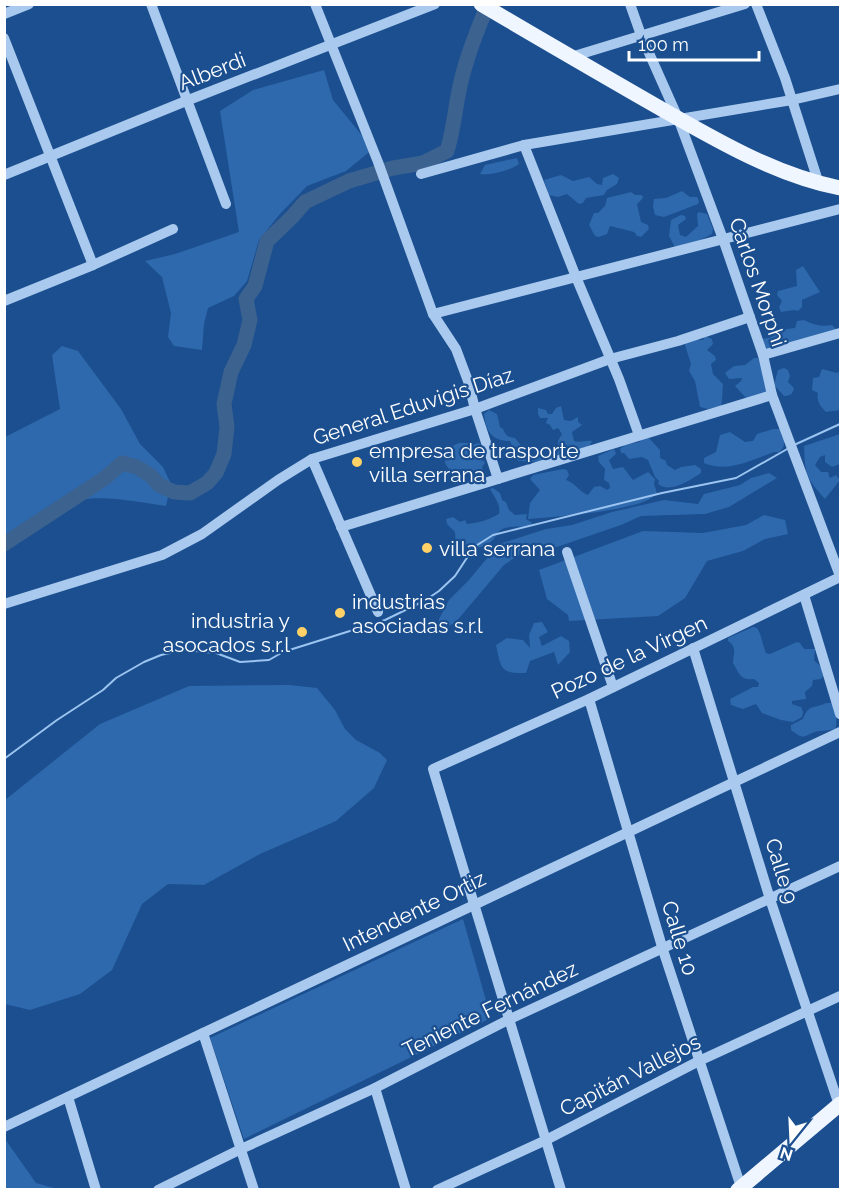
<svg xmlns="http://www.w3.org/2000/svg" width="845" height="1194" font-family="Raleway,sans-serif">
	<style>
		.green { fill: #2e69ad }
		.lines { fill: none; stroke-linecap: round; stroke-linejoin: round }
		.stream { stroke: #9cc4f0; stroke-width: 2 }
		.river { stroke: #3c6290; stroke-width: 15 }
		.minor { stroke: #a9c9ee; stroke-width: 10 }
		.major { stroke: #f0f6ff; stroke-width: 15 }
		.poi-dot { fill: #ffd166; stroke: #1b4f8f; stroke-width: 2 }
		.labels { text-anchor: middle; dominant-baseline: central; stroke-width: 4.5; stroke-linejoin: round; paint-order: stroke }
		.street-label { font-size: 21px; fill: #fff; stroke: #1b4f8f }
		.poi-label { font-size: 21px; fill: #fff; stroke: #1b4f8f; text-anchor: start }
	</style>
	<rect width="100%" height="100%" fill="#1b4f8f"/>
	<!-- green -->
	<g class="green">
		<path d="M324 70 333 100 373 149 346 171 307 186 280 214 259 240 247 281 234 296 208 308 204 324 202 350 174 346 168 337 171 313 162 277 145 261 175 254 239 232 220 111 253 90Z"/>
		<path d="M517 158 519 164C512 170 488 176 480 174L485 165Z"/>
		<path d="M613 174 619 178 617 184 607 190 604 195 586 198 583 203 579 204 567 194 558 197 549 195 544 180 561 175 573 181 589 177 597 184 602 185 603 178Z"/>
		<path d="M682 191 690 197H697L699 201 698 204 664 217 655 215 653 207 654 199 666 198Z"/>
		<path d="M631 192 635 195H642L643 198 637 204 641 222 648 225 649 229 641 237 637 236 634 232 610 226 607 234 599 237 595 236 589 225 594 213H598L605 206 607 198Z"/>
		<path d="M699 212 707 214 713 229 712 234 696 242 675 247 669 236 671 220 681 215 685 216 686 219 678 225 680 235 686 237 698 226 697 214Z"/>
		<path d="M803 266 820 292 802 300V307L798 311 794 310 781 312 779 307 782 301 777 295 778 291 797 286 796 270Z"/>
		<path d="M804 320C814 325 822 327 832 325L835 328V334L765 351 760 339 769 338 787 329 795 328 797 321Z"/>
		<path d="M705 336 712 339 713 344 707 350 715 356 716 360 711 364 713 374 723 384C722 392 723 398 721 406L708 409 700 407 695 381 689 371 691 364 685 345 688 339 700 337 699 340H703Z"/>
		<path d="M62 346 78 351 121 409 140 444 163 467 171 484 166 506C129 501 91 491 56 507 38 515 21 529 5 540V437L60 409 52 355Z"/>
		<path d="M754 358H758L767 384 766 394 747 399 735 386 741 381 742 378 729 379 725 373 734 366 745 365Z"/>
		<path d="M784 368 788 370 790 376 788 382 794 388C793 394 790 396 784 396L774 385 778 370Z"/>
		<path d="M822 369 837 373 840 371V410L826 412C821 407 816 401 818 393L812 390 813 378 819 377Z"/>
		<path d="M561 406 564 420 571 421 578 417V422L582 425 572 432 574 441C580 443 585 440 592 441L589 447 561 457 553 455 558 452V441L562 434 558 428 553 430 550 425 546 423 548 418H540L538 414V408L546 410 548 414H552L556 408Z"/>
		<path d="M489 410 497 414 500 427 503 429C506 436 508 437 515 438L525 450 530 452 535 456 540 455 544 458 541 462 518 461 510 441C492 441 486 432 484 414Z"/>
		<path d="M773 429H782L784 432 781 435 784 438C785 444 784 448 779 452H774C751 460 728 473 704 463V458L716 452 720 435 730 432 745 442 753 441 757 434Z"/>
		<path d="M840 434V464L832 467 825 462V455L820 457 815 465 821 472H828L830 478 836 475 840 480 825 499C806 478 805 474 804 446Z"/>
		<path d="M647 436 660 450V458L666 461 667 465 675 470 681 467 695 465 701 469V473C690 480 670 494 658 484L659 481 655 477 648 460 642 457 629 459 624 453H621L620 449 625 445 639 442Z"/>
		<path d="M459 443H470L472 445 479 443 484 449 481 462 483 460 485 463 482 467 483 470 475 475 467 474 461 469 450 471 445 463 446 451 450 447Z"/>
		<path d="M614 449 616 454 609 460 613 469 623 467 633 480 648 472 655 479 654 484 657 493C646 511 551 517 528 519L530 503 540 490 530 479 533 475 563 469 567 470 569 475 566 480C576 483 579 492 588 495L594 487 600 486 607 490 610 488 609 483 604 480 605 469 599 462 598 456Z"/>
		<path d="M769 473 777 478 729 507 705 514 641 516 621 525 557 547 528 549 504 565 455 623 438 630 439 619 449 600 468 581 499 544 546 529 572 525 612 512 664 500 698 504 704 494 740 485 751 478Z"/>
		<path d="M493 488 500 493 502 500 506 502 509 510 515 515 527 514 526 519 532 523 530 527C519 527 513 525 502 529 497 532 496 536 493 540 485 548 466 552 456 546L455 532 447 524 446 519 453 517 460 522 465 520 467 524C479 523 488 520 499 514 501 504 494 497 490 489Z"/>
		<path d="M764 515 785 520 788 534 765 539 743 551 707 561 685 598 658 616 569 621 568 615 547 599 539 570 643 531 703 533 746 525Z"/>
		<path d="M542 622 548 632 539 637 542 646 561 636 569 641 570 652 558 665 554 652 530 661 526 673C500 674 501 668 496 645L507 638 523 640 530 648 529 635 534 623Z"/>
		<path d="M753 627 757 628C762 635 762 644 766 653L770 654 797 642 800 643 804 649H815L814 660 822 668 823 676 821 679 813 680 812 686 805 692 806 699 792 701V704L801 707 803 712 802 717 793 722 781 720 762 713 756 704 743 709 731 705 730 699 753 687H758L759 683 754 679C740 681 739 673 733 663 733 654 738 648 728 641V638Z"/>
		<path d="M289 685 317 688 335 710 345 729 356 740 380 753 387 760 374 788 336 821 260 854 204 885 168 884 142 904 112 970 80 994 30 1010 5 1004V800L100 724 189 686Z"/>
		<path d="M826 703H832C836 709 838 723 835 729 829 730 824 731 819 731 805 733 807 743 791 730V725L803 719C809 703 815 709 826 703Z"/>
		<path d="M463 919 491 1018 244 1139 210 1038Z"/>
		<path d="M5 1139 36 1183 58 1189H5Z"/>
	</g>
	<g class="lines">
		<!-- stream -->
		<g class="stream">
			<path d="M794 445 840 424"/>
			<path d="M4 759 57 720 103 690 116 678 144 662 161 655 184 650 216 653 240 662 269 660 283 652 385 620 424 601 439 591 455 576 474 547 493 535 662 493 736 478 789 448"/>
		</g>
		<!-- river -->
		<path class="river" d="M4 544 105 478 122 463 137 467 151 476 159 485 174 492 190 493 207 483 216 473 224 454 227 427 224 404 231 372 244 345 250 320 246 299 255 286 267 241 292 217 305 202 349 181 393 168 423 163 447 151C454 129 455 108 460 86 466 58 477 31 488 4"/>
		<!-- minor -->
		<g class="minor">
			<path d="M151 4 226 204"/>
			<path d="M315 4 378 162 433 314 456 349 468 381 475 409 498 479"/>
			<path d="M630 4 641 35 678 118 723 239 763 355 772 395 840 576"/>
			<path d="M756 4 785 78 819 184"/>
			<path d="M4 14 29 4"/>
			<path d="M4 38 93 265"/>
			<path d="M571 57 745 4"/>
			<path d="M524 145 576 277 619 379 639 435"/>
			<path d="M421 174 524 145 792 100 840 89"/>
			<path d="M4 175 186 101 435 4"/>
			<path d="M4 301 93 265 173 229"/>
			<path d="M433 314 840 209"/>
			<path d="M763 355 840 333"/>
			<path d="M312 459 378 612"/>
			<path d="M341 527 772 395"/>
			<path d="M567 552 613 687"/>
			<path d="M804 595 840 714"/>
			<path d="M4 604 162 555 202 534 278 480 312 459 475 409 610 359 678 341 750 317"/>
			<path d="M693 648 770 899 839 1105"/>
			<path d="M589 699 663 950 741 1187"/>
			<path d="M203 1033 254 1190"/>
			<path d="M375 1088 406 1190"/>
			<path d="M68 1097 96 1190"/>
			<path d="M4 1127 840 732"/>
			<path d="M158 1190 241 1149 375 1088 510 1019 840 866"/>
			<path d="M437 1190 546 1140 699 1061 840 996"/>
			<path d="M561 1190 433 769 589 699 840 577"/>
		</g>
		<!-- major -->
		<g class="major">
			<path d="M481 4C540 39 599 73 658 107 716 140 775 175 840 188"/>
			<path d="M738 1190 840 1104"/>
		</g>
	</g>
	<!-- markers -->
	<g class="poi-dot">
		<circle cx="357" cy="462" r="6"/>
		<circle cx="427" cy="548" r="6"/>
		<circle cx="340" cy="613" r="6"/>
		<circle cx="302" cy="632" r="6"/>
	</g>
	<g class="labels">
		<!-- street labels -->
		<g class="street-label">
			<text transform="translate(212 71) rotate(-21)">Alberdi</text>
			<text transform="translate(758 282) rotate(71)">Carlos Morphi</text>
			<text transform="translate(413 406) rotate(-18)">General Eduvigis Díaz</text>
			<text transform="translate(629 657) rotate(-25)">Pozo de la Virgen</text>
			<text transform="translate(782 871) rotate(73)">Calle 9</text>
			<text transform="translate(414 911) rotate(-26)">Intendente Ortiz</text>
			<text transform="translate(680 938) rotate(73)">Calle 10</text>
			<text transform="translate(490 1009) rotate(-26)">Teniente Fernández</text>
			<text transform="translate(630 1075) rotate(-27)">Capitán Vallejos</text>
		</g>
		<!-- poi labels -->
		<g class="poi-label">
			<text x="369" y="450">empresa de trasporte<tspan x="369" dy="24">villa serrana</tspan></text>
			<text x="439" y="548">villa serrana</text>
			<text x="352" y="601">industrias<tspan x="352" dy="24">asociadas s.r.l</tspan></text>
			<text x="290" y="620" text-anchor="end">industria y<tspan x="290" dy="24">asocados s.r.l</tspan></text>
		</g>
	</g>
	<!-- border -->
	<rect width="845" height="1194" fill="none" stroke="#ffffff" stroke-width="12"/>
	<!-- north arrow -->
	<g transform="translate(791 1140) rotate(198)" stroke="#1b4f8f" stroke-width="4.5" paint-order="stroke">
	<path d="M0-4.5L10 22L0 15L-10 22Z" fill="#ffffff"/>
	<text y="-9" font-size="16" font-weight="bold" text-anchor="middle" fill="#ffffff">N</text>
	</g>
	<!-- scale -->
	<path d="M629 51v9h130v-9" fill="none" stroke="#ffffff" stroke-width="3"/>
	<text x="638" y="51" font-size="18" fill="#ffffff" stroke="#1b4f8f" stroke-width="4.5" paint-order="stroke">100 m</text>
</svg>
